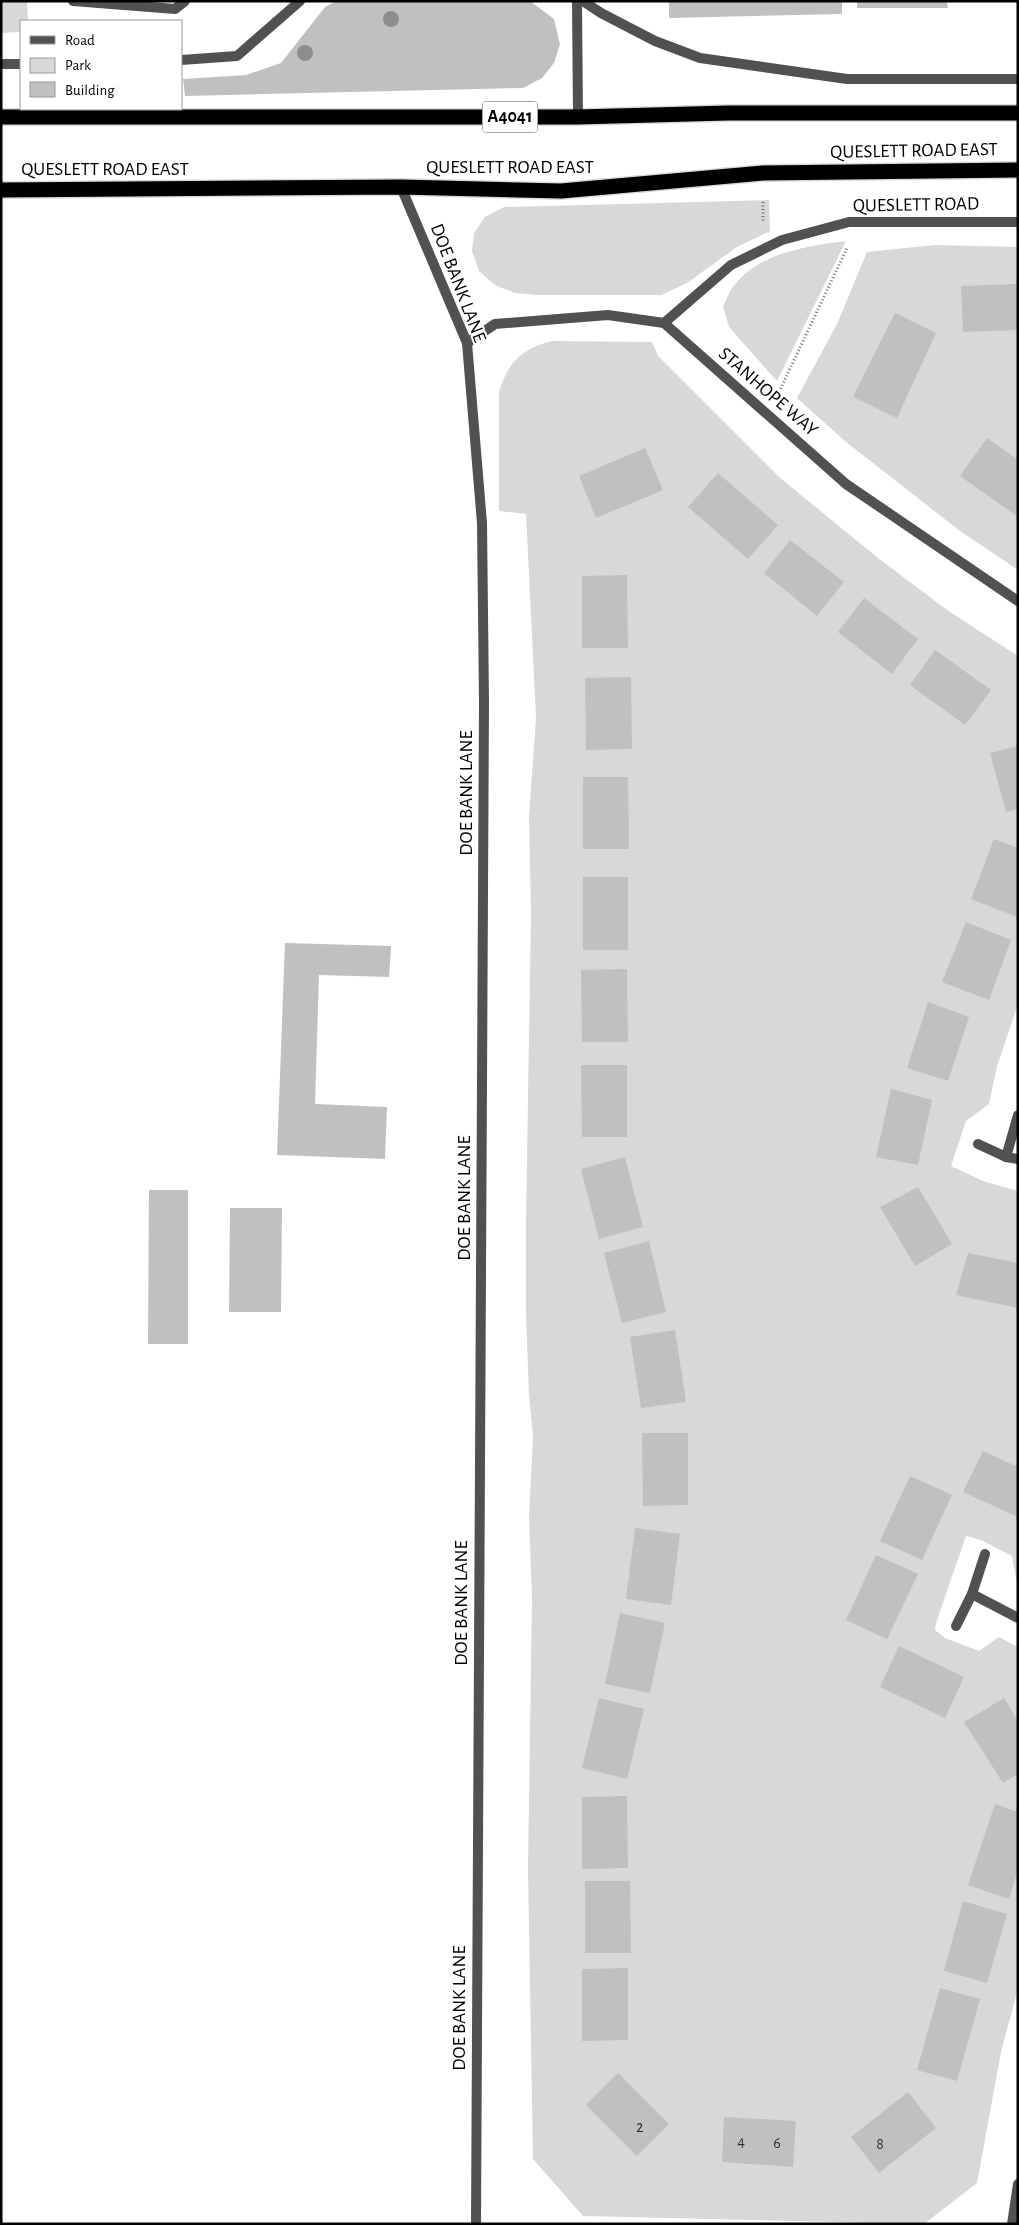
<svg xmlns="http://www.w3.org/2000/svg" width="1019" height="2225" font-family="'Alegreya Sans',sans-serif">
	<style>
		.green { fill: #d8d8d8 }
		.building { fill: #c0c0c0 }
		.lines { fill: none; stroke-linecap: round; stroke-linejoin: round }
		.highway-casing { stroke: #dbdbdb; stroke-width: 18 }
		.path { stroke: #737373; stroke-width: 3; stroke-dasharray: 1 2.5; stroke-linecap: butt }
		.street { stroke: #515151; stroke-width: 10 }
		.highway { stroke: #000; stroke-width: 15 }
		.tree { fill: #8d8d8d }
		.labels { text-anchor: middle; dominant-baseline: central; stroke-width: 4; stroke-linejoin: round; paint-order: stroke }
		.number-label { font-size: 16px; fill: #303030 }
		.shield { fill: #fff; stroke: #4c4c4c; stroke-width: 1 }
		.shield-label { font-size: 18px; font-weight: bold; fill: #000 }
		.street-label { font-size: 19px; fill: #000; stroke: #fff }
	</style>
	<rect width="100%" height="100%" fill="#fff"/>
	<!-- green -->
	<g class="green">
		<path d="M1 1H27L28 21H21V32L1 33Z"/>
		<path d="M769 200 770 231 737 247 687 283 661 295H539L515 293 495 285 479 271 472 251 474 233 485 217 504 207Z"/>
		<path d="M846 241 777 381 729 327 723 306C727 299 730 289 736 283 762 252 808 246 846 241Z"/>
		<path d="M934 245 1018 247V570L960 531 846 442 797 398 837 324 867 252Z"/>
		<path d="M553 341 652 342 658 356 779 477 878 558 947 610 1018 656V1004L997 1066 989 1104 966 1121 951 1166 983 1181 1018 1191V1588L1012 1556 981 1540 966 1536 936 1623 935 1630 945 1638 979 1651 999 1637 1018 1647V1988L1001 2052 977 2183 924 2224 583 2216 533 2159 528 1869 532 1597 529 1518 533 1436 529 1395 526 1316V1219L531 915 529 816 536 718 526 514 499 511V392C508 362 522 348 553 341Z"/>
	</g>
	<!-- building -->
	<g class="building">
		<path d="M336 1H530L554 19 560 44 554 63 542 78 523 88 185 96 183 79 246 75 281 63 325 7Z"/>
		<path d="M669 1H842V14L669 18Z"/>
		<path d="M857 1H947L948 8H857Z"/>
		<path d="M1018 284V330L963 332 961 286Z"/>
		<path d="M895 313 936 333 897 418 853 397Z"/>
		<path d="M987 438 1018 460V517L960 476Z"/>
		<path d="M645 448 663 490 596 518 579 476Z"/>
		<path d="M718 473 778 525 748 559 688 507Z"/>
		<path d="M790 540 844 582 817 616 764 573Z"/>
		<path d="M627 575 628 648H582V576Z"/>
		<path d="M864 598 918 639 892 674 838 632Z"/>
		<path d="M935 650 991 690 965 725 910 685Z"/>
		<path d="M631 677 632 749 586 750 585 678Z"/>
		<path d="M1018 746V809L1006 812 990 753Z"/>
		<path d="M583 777H628L629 849H583Z"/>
		<path d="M994 839 1018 848 1017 917 971 899Z"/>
		<rect x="583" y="877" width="45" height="73"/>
		<path d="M966 922 1011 940 989 1000 942 982Z"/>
		<path d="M285 943 391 946 389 977 319 975 315 1104 387 1107 385 1159 277 1155Z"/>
		<path d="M627 969 628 1042H582L581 970Z"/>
		<path d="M928 1002 969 1017 948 1081 907 1068Z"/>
		<path d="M581 1065H627V1137H582Z"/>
		<path d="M891 1089 932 1100 918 1165 876 1157Z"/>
		<path d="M625 1157 643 1227 599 1239 581 1169Z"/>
		<path d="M918 1187 952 1244 915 1266 880 1207Z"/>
		<path d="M149 1190H188V1344H148Z"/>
		<path d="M230 1208H282L281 1312H229Z"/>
		<path d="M649 1241 666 1312 622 1323 604 1253Z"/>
		<path d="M968 1253 1018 1263V1308L956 1295Z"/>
		<path d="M675 1330 686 1402 641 1408 630 1337Z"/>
		<path d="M642 1433H688V1505L643 1506Z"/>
		<path d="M983 1451 1018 1467V1517L963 1492Z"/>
		<path d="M910 1476 952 1495 922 1560 880 1541Z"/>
		<path d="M635 1528 680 1534 671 1605 626 1599Z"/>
		<path d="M876 1555 918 1574 887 1639 846 1620Z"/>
		<path d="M620 1613 665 1623 650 1693 605 1684Z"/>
		<path d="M899 1646 964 1677 945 1718 880 1687Z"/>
		<path d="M599 1698 644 1709 627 1779 582 1768Z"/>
		<path d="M1004 1698 1018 1721V1774L1003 1783 964 1722Z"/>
		<path d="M627 1796 628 1868 582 1869V1797Z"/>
		<path d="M995 1804 1018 1812V1870L1009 1899 968 1885Z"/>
		<path d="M585 1881H630L631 1953H585Z"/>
		<path d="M963 1901 1007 1914 987 1983 944 1971Z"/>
		<path d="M628 1968V2040L582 2041V1969Z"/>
		<path d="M940 1988 980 1999 957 2081 917 2070Z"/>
		<path d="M618 2073 669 2124 637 2156 586 2105Z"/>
		<path d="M908 2092 936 2128 879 2173 851 2137Z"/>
		<path d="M724 2117 796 2121 793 2167 722 2162Z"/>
	</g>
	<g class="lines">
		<!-- highway casing -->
		<g class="highway-casing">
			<g id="highway">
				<path d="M1 117H578L728 113H1018"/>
				<path d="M1 190 401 187 561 191 763 173 1018 170"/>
			</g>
		</g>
		<!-- path -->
		<g class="path">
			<path d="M763 202V223"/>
			<path d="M779 392 847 248"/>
		</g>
		<!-- street -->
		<g class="street">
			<path d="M73 1 175 9 185 1"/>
			<path d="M577 1 578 117"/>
			<path d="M583 1 601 13 655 41 700 58 847 79H1018"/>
			<path d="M181 60 237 56 300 1"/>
			<path d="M1 64H21"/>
			<path d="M401 187 467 343 482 523 484 702 476 2224"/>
			<path d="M664 323 731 265 782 240 849 222H1018"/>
			<path d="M467 343 495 324 608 315 664 323 846 484 1018 601"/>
			<path d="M978 1144 1006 1157 1018 1115"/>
			<path d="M1006 1157 1018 1159"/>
			<path d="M985 1554 972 1594 1018 1618"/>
			<path d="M956 1626 972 1594"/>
			<path d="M1012 2224 1018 2184"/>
		</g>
		<!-- highway -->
		<use href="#highway" class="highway"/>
	</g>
	<!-- trees -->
	<g class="tree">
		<circle cx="391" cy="19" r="8"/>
		<circle cx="305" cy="53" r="8"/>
	</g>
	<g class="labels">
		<!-- number labels -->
		<g class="number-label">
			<text x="640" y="2127">2</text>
			<text x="741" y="2141">4</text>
			<text x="777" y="2143">6</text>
			<text x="880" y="2144">8</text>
		</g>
		<!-- shield labels -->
		<rect class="shield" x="482.5" y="101.5" width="55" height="31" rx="4"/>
		<g class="shield-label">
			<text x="510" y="117">A4041</text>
		</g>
		<!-- street labels -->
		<g class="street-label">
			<text transform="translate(914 151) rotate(-1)">QUESLETT ROAD EAST</text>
			<text x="510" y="167">QUESLETT ROAD EAST</text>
			<text x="105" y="169">QUESLETT ROAD EAST</text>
			<text transform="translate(916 205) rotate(-1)">QUESLETT ROAD</text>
			<text transform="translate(458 283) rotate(69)">DOE BANK LANE</text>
			<text transform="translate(768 392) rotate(41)">STANHOPE WAY</text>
			<text transform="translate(466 793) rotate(-90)">DOE BANK LANE</text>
			<text transform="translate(464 1198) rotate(-90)">DOE BANK LANE</text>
			<text transform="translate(461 1603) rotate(-90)">DOE BANK LANE</text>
			<text transform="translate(459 2008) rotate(-90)">DOE BANK LANE</text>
		</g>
	</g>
	<!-- border -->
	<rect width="1019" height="2225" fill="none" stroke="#000000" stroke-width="5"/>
	<!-- legend -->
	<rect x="20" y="20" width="162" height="90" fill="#ffffff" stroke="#999999"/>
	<rect x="30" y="36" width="25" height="8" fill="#515151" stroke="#999999"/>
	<text x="65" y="45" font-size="15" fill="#000000">Road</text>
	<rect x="30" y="58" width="25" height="15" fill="#d8d8d8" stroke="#999999"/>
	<text x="65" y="70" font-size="15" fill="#000000">Park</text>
	<rect x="30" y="82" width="25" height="15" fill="#c0c0c0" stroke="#999999"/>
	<text x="65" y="95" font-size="15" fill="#000000">Building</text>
</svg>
